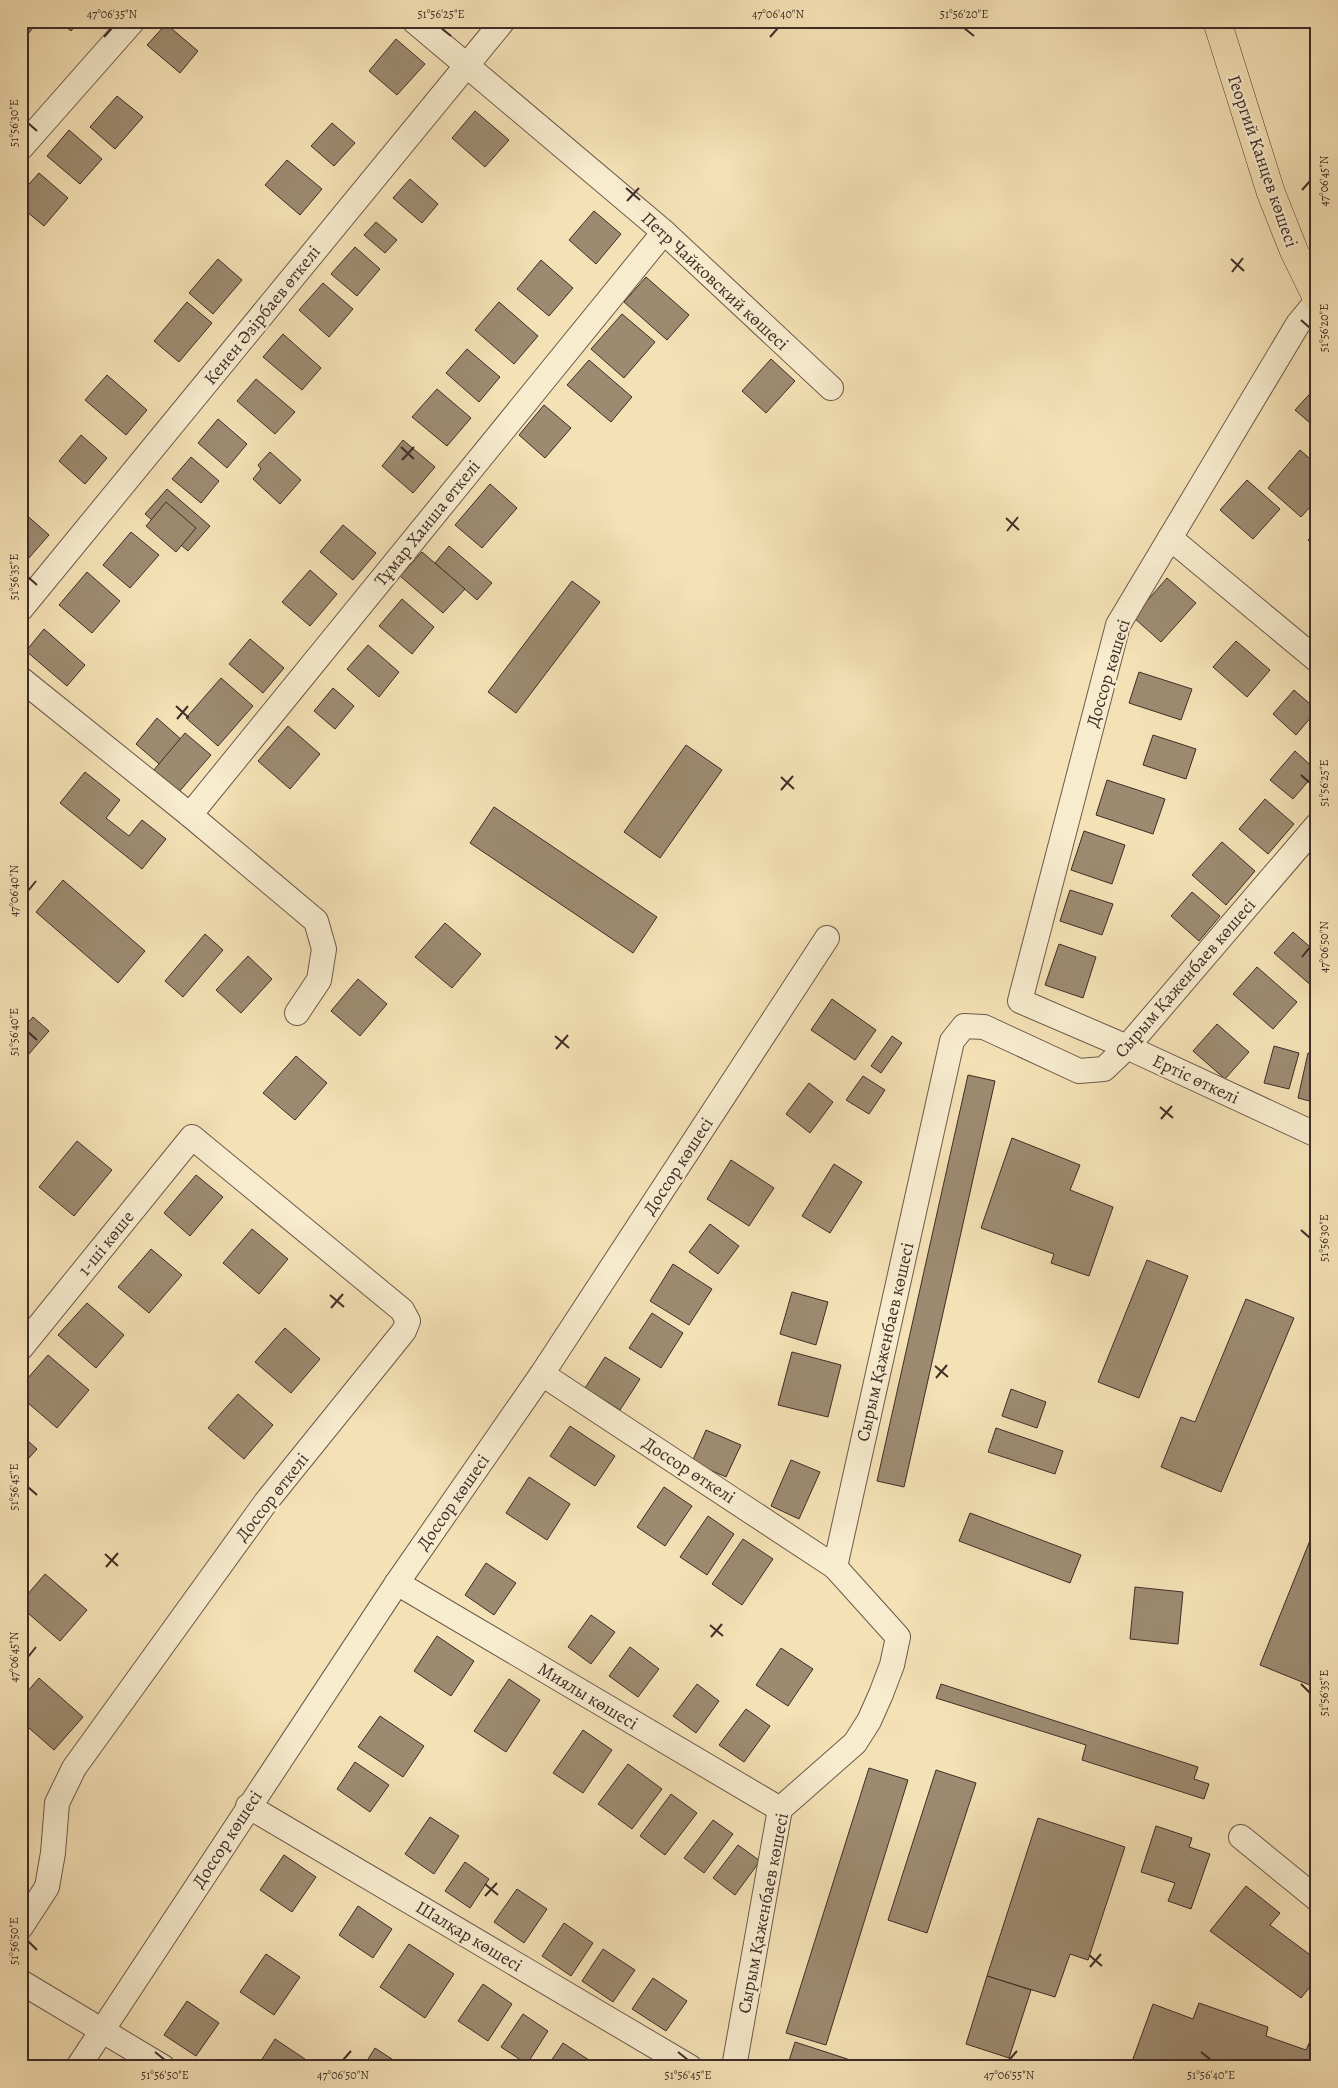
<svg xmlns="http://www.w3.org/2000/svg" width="1338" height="2088" font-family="Alegreya,serif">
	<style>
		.building { fill: #9d8b71; stroke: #3f2d27 }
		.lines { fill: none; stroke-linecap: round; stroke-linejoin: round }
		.minor-casing { stroke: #6c5a4a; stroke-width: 26 }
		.major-casing { stroke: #3f2d27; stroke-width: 29 }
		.minor { stroke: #f8eccf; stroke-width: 24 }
		.major { stroke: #f4e1b5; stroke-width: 28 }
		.ticks { fill: none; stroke: #3f2d27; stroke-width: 2 }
		.labels { text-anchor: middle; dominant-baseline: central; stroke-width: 4.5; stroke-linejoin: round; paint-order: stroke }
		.street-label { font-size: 18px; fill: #3f2d27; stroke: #f8eccf }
		.neatline { fill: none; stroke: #3f2d27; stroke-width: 2 }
		.ticks-label { font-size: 12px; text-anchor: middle; fill: #3f2d27 }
	</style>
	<rect width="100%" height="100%" fill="#f4e1b5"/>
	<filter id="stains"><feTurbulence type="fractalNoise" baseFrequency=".004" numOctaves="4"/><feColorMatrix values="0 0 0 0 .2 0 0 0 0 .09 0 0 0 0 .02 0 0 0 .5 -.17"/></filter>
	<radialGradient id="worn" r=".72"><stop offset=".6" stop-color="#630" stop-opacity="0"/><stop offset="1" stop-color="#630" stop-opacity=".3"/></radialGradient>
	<!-- building -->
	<g class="building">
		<path d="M21 21H39L21 42Z"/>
		<path d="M59 21H80L71 31Z"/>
		<path d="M166 24 198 51 180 73 147 45Z"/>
		<path d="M396 39 425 64 397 95 369 71Z"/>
		<path d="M117 96 143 117 115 149 90 127Z"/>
		<path d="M475 111 509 140 485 167 452 138Z"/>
		<path d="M332 123 355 143 334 166 311 146Z"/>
		<path d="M69 130 102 159 80 184 47 156Z"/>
		<path d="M287 160 322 189 300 215 265 185Z"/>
		<path d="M39 173 68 198 44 226 21 207V193Z"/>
		<path d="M410 179 438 204 422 223 393 198Z"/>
		<path d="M594 211 621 234 596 264 569 240Z"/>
		<path d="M376 222 397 240 385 253 364 235Z"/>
		<path d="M355 247 380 269 357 296 331 274Z"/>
		<path d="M218 259 242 280 213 314 189 293Z"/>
		<path d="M541 260 573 288 549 316 517 289Z"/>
		<path d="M646 277 689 315 667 340 624 302Z"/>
		<path d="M323 283 353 309 329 337 299 310Z"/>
		<path d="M187 302 212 323 179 362 154 341Z"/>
		<path d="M499 302 538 336 514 364 475 330Z"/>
		<path d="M622 314 655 342 624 378 591 349Z"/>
		<path d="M283 334 321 368 302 390 263 357Z"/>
		<path d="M467 349 500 377 479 402 446 373Z"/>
		<path d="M771 359 795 381 766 413 742 391Z"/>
		<path d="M589 360 632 397 611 422 567 385Z"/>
		<path d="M107 375 147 410 126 435 85 400Z"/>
		<path d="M256 379 295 412 275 434 237 401Z"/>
		<path d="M1317 386V429L1295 410Z"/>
		<path d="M437 389 471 418 447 446 412 417Z"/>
		<path d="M544 405 571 428 545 458 519 435Z"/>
		<path d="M218 419 247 444 227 468 198 443Z"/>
		<path d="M81 435 107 458 85 484 59 461Z"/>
		<path d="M403 440 435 467 413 493 382 466Z"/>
		<path d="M1300 450 1317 465V499L1301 517 1268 488Z"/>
		<path d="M270 452 301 480 280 504 253 479 261 469 258 465Z"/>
		<path d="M191 457 219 481 201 503 172 479Z"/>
		<path d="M1247 480 1280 509 1253 539 1220 510Z"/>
		<path d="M490 484 517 508 482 548 455 525Z"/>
		<path d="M167 489 210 526 188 551 145 514Z"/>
		<path d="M166 502 196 528 176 552 146 526Z"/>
		<path d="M23 512 49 535 21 567V514Z"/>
		<path d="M343 525 376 553 353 580 320 552Z"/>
		<path d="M1317 530V547L1308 540Z"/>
		<path d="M131 532 159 555 130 588 103 565Z"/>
		<path d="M449 546 492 583 477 600 435 563Z"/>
		<path d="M422 552 465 589 443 613 400 576Z"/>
		<path d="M310 570 337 594 310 626 282 602Z"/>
		<path d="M87 572 120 601 92 633 59 605Z"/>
		<path d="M1167 578 1196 603 1161 642 1133 617Z"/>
		<path d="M572 581 600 602 516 713 488 692Z"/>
		<path d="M402 599 434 627 412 654 379 626Z"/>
		<path d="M44 629 85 665 67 686 26 651Z"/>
		<path d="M250 639 284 668 263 693 229 664Z"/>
		<path d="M1236 641 1270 670 1247 697 1213 667Z"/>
		<path d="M368 645 399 672 379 697 347 669Z"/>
		<path d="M1139 672 1192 689 1181 720 1129 703Z"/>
		<path d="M221 678 253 706 218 746 186 718Z"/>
		<path d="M333 688 354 706 335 729 314 711Z"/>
		<path d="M1294 690 1317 710 1296 735 1273 714Z"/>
		<path d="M157 718 200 756 179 781 136 744Z"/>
		<path d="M288 726 320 754 290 789 258 761Z"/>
		<path d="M1317 732V744L1311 739Z"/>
		<path d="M185 733 211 755 178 793 153 771Z"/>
		<path d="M1153 735 1196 749 1186 779 1143 765Z"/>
		<path d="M686 745 722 770 660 858 624 832Z"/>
		<path d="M1295 751 1317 771 1293 799 1270 780Z"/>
		<path d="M85 772 120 800 106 818 129 836 142 820 166 839 142 869 60 803Z"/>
		<path d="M1107 780 1165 799 1153 834 1096 815Z"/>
		<path d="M1265 799 1294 824 1268 854 1239 829Z"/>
		<path d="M494 807 657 917 633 953 470 843Z"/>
		<path d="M1084 831 1125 845 1112 884 1071 870Z"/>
		<path d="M1222 842 1255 871 1226 905 1192 875Z"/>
		<path d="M63 880 145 951 118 983 36 912Z"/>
		<path d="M1070 890 1113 904 1102 935 1060 921Z"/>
		<path d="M1192 892 1220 916 1199 941 1171 916Z"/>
		<path d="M445 923 481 954 452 988 415 957Z"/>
		<path d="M1293 932 1317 953V984L1313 987 1274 953Z"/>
		<path d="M205 934 223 950 183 997 165 981Z"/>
		<path d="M1059 944 1096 957 1083 998 1045 985Z"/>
		<path d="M248 956 272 979 241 1013 216 990Z"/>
		<path d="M1257 967 1297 1002 1273 1029 1233 994Z"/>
		<path d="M358 979 387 1004 360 1036 331 1011Z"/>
		<path d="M832 999 876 1030 855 1060 811 1030Z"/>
		<path d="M33 1017 49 1031 21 1063V1027L23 1028Z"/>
		<path d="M1217 1024 1249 1052 1225 1079 1193 1051Z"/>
		<path d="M892 1036 902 1043 881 1073 871 1066Z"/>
		<path d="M1274 1046 1299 1053 1289 1089 1264 1083Z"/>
		<path d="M1308 1053 1317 1055V1103L1298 1098Z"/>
		<path d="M296 1056 327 1083 295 1120 263 1093Z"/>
		<path d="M968 1075 995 1081 904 1487 877 1481Z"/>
		<path d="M863 1076 885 1090 869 1114 846 1100Z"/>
		<path d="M809 1083 833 1102 810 1133 786 1114Z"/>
		<path d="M1012 1138 1080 1165 1070 1190 1113 1207 1089 1276 1051 1263 1054 1254 981 1228Z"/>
		<path d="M77 1141 112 1170 74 1216 39 1187Z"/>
		<path d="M731 1160 774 1188 749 1226 707 1199Z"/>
		<path d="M834 1164 862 1182 830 1233 802 1216Z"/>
		<path d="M196 1175 223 1197 190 1236 164 1213Z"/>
		<path d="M710 1224 739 1246 718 1274 689 1252Z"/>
		<path d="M252 1229 288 1259 259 1294 223 1263Z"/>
		<path d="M151 1249 182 1275 149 1313 118 1287Z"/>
		<path d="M1147 1260 1188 1276 1139 1398 1098 1382Z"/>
		<path d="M673 1264 712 1289 689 1325 650 1301Z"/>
		<path d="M792 1292 828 1302 816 1345 780 1334Z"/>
		<path d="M1246 1299 1294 1318 1221 1492 1161 1467 1181 1417 1195 1422Z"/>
		<path d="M87 1303 124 1335 96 1368 58 1335Z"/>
		<path d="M652 1313 683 1333 661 1368 629 1348Z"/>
		<path d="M285 1328 320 1359 291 1393 255 1362Z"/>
		<path d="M792 1352 841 1365 828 1417 778 1405Z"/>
		<path d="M48 1355 89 1390 57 1428 21 1397V1386Z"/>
		<path d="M605 1357 640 1379 620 1410 585 1388Z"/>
		<path d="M1011 1389 1046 1402 1037 1428 1002 1416Z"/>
		<path d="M238 1394 273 1425 244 1459 208 1428Z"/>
		<path d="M570 1426 615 1456 595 1486 550 1456Z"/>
		<path d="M996 1428 1063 1451 1055 1474 988 1452Z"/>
		<path d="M706 1430 741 1445 726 1477 692 1462Z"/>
		<path d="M21 1435 37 1449 21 1467Z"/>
		<path d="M791 1460 820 1472 799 1519 771 1506Z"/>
		<path d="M529 1477 570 1504 547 1540 506 1513Z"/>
		<path d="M664 1487 692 1506 665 1546 637 1527Z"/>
		<path d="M970 1513 1081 1555 1070 1583 959 1541Z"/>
		<path d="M708 1516 734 1534 707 1575 680 1557Z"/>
		<path d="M1317 1523V1688L1260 1665Z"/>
		<path d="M743 1539 773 1559 742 1605 712 1584Z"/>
		<path d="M486 1563 516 1583 494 1615 465 1595Z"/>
		<path d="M45 1574 87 1610 60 1641 21 1607V1602Z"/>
		<path d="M1135 1587 1183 1592 1178 1644 1130 1639Z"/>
		<path d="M591 1615 615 1632 591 1664 568 1647Z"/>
		<path d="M437 1636 474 1661 451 1696 414 1671Z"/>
		<path d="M630 1647 659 1669 638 1697 609 1676Z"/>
		<path d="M781 1648 813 1669 788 1706 756 1685Z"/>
		<path d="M39 1678 83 1717 54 1750 21 1721V1699Z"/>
		<path d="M509 1679 540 1700 506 1752 474 1731Z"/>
		<path d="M697 1684 719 1701 696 1733 673 1716Z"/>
		<path d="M941 1684 1198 1767 1194 1779 1209 1784 1204 1799 1082 1760 1086 1745 936 1698Z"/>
		<path d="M746 1709 770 1726 744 1762 719 1745Z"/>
		<path d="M380 1716 424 1746 403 1777 358 1747Z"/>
		<path d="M583 1730 612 1750 583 1793 553 1773Z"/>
		<path d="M355 1762 389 1785 370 1812 337 1789Z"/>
		<path d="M628 1764 662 1789 632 1829 598 1804Z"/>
		<path d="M869 1768 908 1780 826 2045 786 2033Z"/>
		<path d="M936 1770 976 1783 927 1933 888 1920Z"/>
		<path d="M671 1794 697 1813 665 1855 640 1836Z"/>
		<path d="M430 1817 459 1836 434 1874 405 1854Z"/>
		<path d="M1038 1818 1125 1847 1088 1960 1070 1954 1055 1997 987 1976Z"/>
		<path d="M713 1820 733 1834 704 1873 684 1858Z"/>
		<path d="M1156 1826 1192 1838 1189 1847 1210 1854 1191 1909 1168 1901 1175 1883 1141 1872Z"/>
		<path d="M738 1845 760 1861 735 1895 713 1878Z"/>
		<path d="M284 1855 316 1877 292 1912 260 1890Z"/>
		<path d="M465 1862 489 1879 470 1908 445 1891Z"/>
		<path d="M1246 1886 1280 1913 1270 1925 1317 1960V1992L1310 1987 1301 1998 1210 1931Z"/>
		<path d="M517 1889 547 1909 524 1943 494 1922Z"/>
		<path d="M358 1906 392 1929 373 1958 339 1935Z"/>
		<path d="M564 1923 593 1943 571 1976 542 1956Z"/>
		<path d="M409 1944 454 1974 425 2018 380 1987Z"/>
		<path d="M603 1949 635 1970 613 2002 582 1981Z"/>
		<path d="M266 1954 300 1977 274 2015 240 1992Z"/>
		<path d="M987 1976 1031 1990 1009 2058 966 2044Z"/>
		<path d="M653 1978 687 2001 666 2031 632 2009Z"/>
		<path d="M483 1984 512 2004 488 2041 458 2021Z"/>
		<path d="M187 2001 219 2023 196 2056 164 2035Z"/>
		<path d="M1199 2003 1268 2027 1266 2036 1306 2050 1317 2026V2067H1130L1153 2004 1193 2019Z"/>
		<path d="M523 2014 548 2031 527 2064 501 2047Z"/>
		<path d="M275 2039 305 2059 299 2067H257Z"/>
		<path d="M795 2042 872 2067H787Z"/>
		<path d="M563 2043 592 2062 589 2067H547Z"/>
		<path d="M375 2048 401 2065 400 2067H363Z"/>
		<path d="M877 2061 894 2067H875Z"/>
	</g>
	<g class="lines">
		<!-- minor casing -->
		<g class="minor-casing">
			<g id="minor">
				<path d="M414 21 664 232 831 388"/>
				<path d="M21 148 133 21"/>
				<path d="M1317 301 1298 324 1118 625 1020 1001 1127 1047 1317 1135"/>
				<path d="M1170 538 1317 660"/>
				<path d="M21 609 503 21"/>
				<path d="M21 679 190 815 316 921 324 949 319 980 297 1013"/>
				<path d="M190 815 664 232"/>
				<path d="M21 1348 192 1137 402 1310 408 1321 404 1331 266 1502 74 1768 57 1803 53 1853 47 1887 21 1927"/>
				<path d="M542 1374 835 1567 898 1637 892 1665 881 1694 869 1721 855 1743 780 1809 734 2067"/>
				<path d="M835 1567 952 1041 964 1026 984 1027 1079 1071 1104 1069 1127 1047 1317 825"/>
				<path d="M397 1583 780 1809"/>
				<path d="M248 1806 690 2067"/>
				<path d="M1241 1837 1317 1899"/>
				<path d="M21 1982 163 2067"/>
				<path d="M78 2067 397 1583 542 1374 827 938"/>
			</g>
		</g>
		<!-- major casing -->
		<g class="major-casing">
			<path id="major" d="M1217 21 1271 193 1294 251 1317 298"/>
		</g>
		<!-- minor -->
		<use href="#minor" class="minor"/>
		<!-- major -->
		<use href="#major" class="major"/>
	</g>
	<!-- ticks -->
	<path class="ticks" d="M441 28 451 36M964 28 974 36M104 37 112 28M770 37 778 28M28 123 37 131M626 188 640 200M1302 190 1310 181M627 201 639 188M1231 259 1244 271M1232 272 1243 258M1301 320 1310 328M401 447 414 459M402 460 414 447M1006 518 1019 530M1007 531 1018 517M28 577 37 585M176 706 189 718M177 719 188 706M1301 775 1310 783M781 777 794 789M781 790 793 776M28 891 36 881M1302 957 1310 947M28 1032 37 1040M555 1036 569 1048M556 1049 568 1035M1160 1107 1173 1118M1161 1119 1172 1106M1301 1230 1310 1238M330 1295 344 1307M331 1308 343 1294M935 1366 948 1377M936 1378 947 1365M28 1487 37 1495M105 1554 118 1566M106 1567 118 1553M710 1625 723 1636M711 1637 722 1624M28 1657 36 1647M1301 1684 1310 1693M485 1884 498 1895M485 1896 497 1883M28 1941 37 1950M1089 1955 1102 1966M1090 1967 1101 1954M155 2052 165 2060M678 2052 688 2060M1201 2052 1211 2060M343 2060 351 2051M1009 2060 1017 2051"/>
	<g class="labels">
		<!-- street labels -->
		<g class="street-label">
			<text transform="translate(1263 161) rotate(71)">Георгий Канцев көшесі</text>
			<text transform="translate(715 281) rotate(43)">Петр Чайковский көшесі</text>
			<text transform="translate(262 315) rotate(-51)">Кенен Әзірбаев өткелі</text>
			<text transform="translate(427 523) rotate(-51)">Тұмар Ханша өткелі</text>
			<text transform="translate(1108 673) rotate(-73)">Доссор көшесі</text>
			<text transform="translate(1185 978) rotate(-49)">Сырым Қаженбаев көшесі</text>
			<text transform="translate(1196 1079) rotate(25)">Ертіс өткелі</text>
			<text transform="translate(678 1166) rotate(-57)">Доссор көшесі</text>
			<text transform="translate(106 1243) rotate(-51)">1-ші көше</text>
			<text transform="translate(885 1342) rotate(-77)">Сырым Қаженбаев көшесі</text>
			<text transform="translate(689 1470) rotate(33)">Доссор өткелі</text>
			<text transform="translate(272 1497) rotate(-52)">Доссор өткелі</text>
			<text transform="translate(453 1502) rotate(-55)">Доссор көшесі</text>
			<text transform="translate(588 1696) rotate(31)">Миялы көшесі</text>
			<text transform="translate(227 1839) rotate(-57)">Доссор көшесі</text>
			<text transform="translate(763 1913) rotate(-79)">Сырым Қаженбаев көшесі</text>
			<text transform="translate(469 1936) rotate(31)">Шалқар көшесі</text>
		</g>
	</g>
	<!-- margin -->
	<rect width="1338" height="2088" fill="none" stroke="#f4e1b5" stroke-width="55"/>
	<rect x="28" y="28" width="1282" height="2032" class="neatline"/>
	<g class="ticks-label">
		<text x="112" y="18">47°06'35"N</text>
		<text x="441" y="18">51°56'25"E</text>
		<text x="778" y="18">47°06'40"N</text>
		<text x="964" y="18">51°56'20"E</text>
		<text transform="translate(14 123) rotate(-90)" y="4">51°56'30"E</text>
		<text transform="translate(1324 181) rotate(-90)" y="4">47°06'45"N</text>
		<text transform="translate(1324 328) rotate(-90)" y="4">51°56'20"E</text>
		<text transform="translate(14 577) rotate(-90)" y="4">51°56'35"E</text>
		<text transform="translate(1324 783) rotate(-90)" y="4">51°56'25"E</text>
		<text transform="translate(14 891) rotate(-90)" y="4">47°06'40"N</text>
		<text transform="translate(1324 947) rotate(-90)" y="4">47°06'50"N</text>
		<text transform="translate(14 1032) rotate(-90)" y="4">51°56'40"E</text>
		<text transform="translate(1324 1238) rotate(-90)" y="4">51°56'30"E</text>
		<text transform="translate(14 1487) rotate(-90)" y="4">51°56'45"E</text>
		<text transform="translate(14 1657) rotate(-90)" y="4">47°06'45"N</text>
		<text transform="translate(1324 1693) rotate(-90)" y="4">51°56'35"E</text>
		<text transform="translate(14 1941) rotate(-90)" y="4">51°56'50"E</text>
		<text x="165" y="2079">51°56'50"E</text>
		<text x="343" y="2079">47°06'50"N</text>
		<text x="688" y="2079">51°56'45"E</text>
		<text x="1009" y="2079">47°06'55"N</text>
		<text x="1211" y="2079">51°56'40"E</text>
	</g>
	<rect width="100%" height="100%" filter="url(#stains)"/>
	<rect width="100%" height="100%" fill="url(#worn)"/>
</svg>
